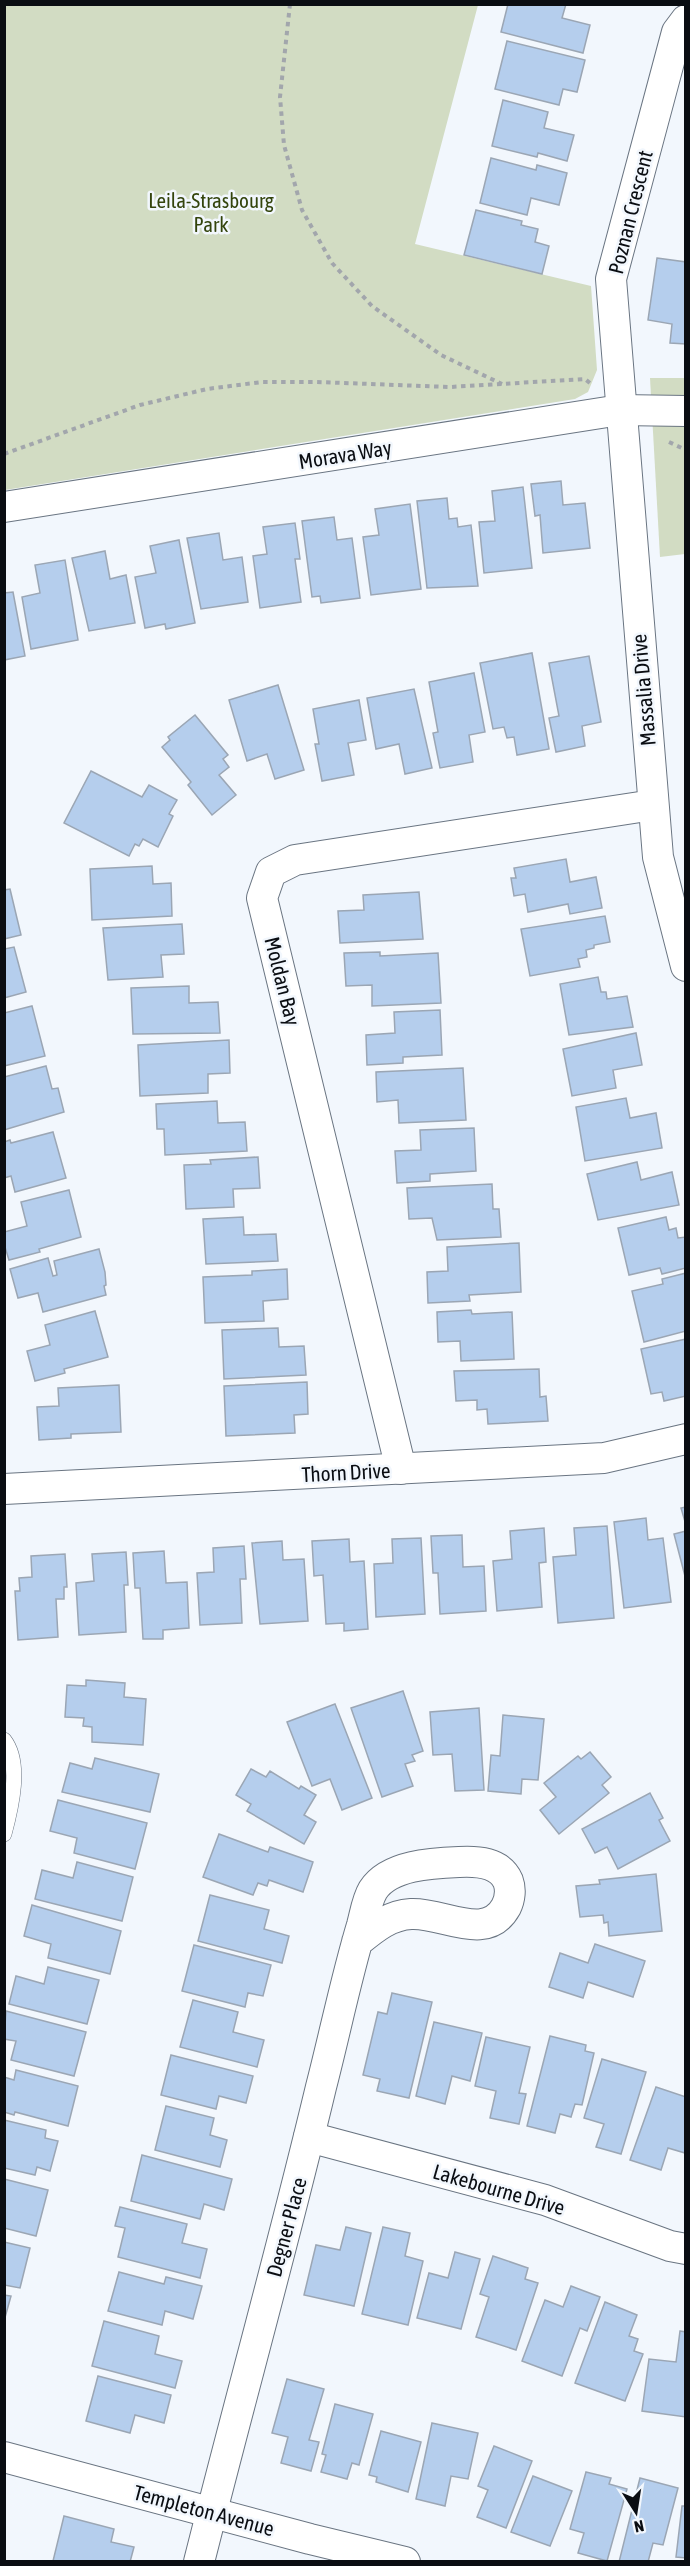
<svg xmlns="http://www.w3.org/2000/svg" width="690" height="2566" font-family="'Asap Condensed',sans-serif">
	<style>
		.green { fill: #d2dcc3 }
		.building { fill: #b5ceed; stroke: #9ba6b4; stroke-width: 1.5 }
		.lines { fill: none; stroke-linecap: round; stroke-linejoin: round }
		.lane-casing { stroke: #6a7582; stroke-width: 16 }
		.street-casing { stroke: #6a7582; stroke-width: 32 }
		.path { stroke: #a2a6ac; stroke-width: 4; stroke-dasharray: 4.5 4.5; stroke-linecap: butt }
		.lane { stroke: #fff; stroke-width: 15 }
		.street { stroke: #fff; stroke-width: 30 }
		.labels { text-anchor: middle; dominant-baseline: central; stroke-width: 5; stroke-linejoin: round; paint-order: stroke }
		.park-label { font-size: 21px; fill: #33440c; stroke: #f2f7fd }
		.street-label { font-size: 21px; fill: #0a0d12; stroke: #f2f7fd }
	</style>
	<rect width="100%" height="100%" fill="#f2f7fd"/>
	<!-- green -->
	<g class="green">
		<path d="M5 4 478 5 415 244 591 286 597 370 588 392 575 399 5 490Z"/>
		<path d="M650 378H685V554L660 557Z"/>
	</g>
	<!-- building -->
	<g class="building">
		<path d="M508 4H566L562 18 590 25 583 53 501 32Z"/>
		<path d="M507 41 585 60 577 92 563 89 559 105 495 89Z"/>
		<path d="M503 100 548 112 544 128 574 135 567 161 538 153 537 157 492 146Z"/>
		<path d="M491 158 536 170 537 165 567 173 559 205 531 198 527 215 480 203Z"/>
		<path d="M476 210 522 221 521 225 538 229 535 242 549 246 542 274 464 255Z"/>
		<path d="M657 258 686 262V344L670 343 672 324 648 320Z"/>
		<path d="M561 481 563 505 585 503 590 548 543 553 540 515 535 516 531 484Z"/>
		<path d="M523 487 532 568 484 573 479 522 495 521 492 491Z"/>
		<path d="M447 498 449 519 457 518 458 527 471 525 478 586 427 588 417 501Z"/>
		<path d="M410 504 421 589 371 595 363 537 379 535 375 509Z"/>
		<path d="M334 517 337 540 352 538 360 598 321 603 320 596 312 597 302 521Z"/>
		<path d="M295 523 300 559H295L301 602 260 608 253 556 267 554 263 527Z"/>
		<path d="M219 533 223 560 242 557 248 602 201 609 187 538Z"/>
		<path d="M179 540 195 623 166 629 165 624 145 628 135 577 156 573 150 546Z"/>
		<path d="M105 551 110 579 126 575 135 623 89 631 72 558Z"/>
		<path d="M65 560 78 640 31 649 22 597 40 593 35 565Z"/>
		<path d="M13 592 25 656 4 660V593Z"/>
		<path d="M532 653 549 749 517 755 514 737 507 738 504 727 493 729 480 663Z"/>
		<path d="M589 656 601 722 582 726 585 746 556 752 549 718 559 716 549 663Z"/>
		<path d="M474 673 485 732 469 735 473 762 440 768 433 733 438 732 429 682Z"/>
		<path d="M278 685 304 770 275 779 267 754 247 761 229 700Z"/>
		<path d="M414 689 432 768 405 774 399 744 376 749 367 698Z"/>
		<path d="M359 700 366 740 348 743 354 775 322 781 315 744H319L313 709Z"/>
		<path d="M195 715 228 755 223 759 229 767 219 775 236 795 212 815 188 785 191 782 162 747 170 740 168 737Z"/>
		<path d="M91 771 142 797 149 785 177 800 169 814 173 816 158 847 143 839 139 846 135 844 129 856 64 823Z"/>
		<path d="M566 859 570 882 596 877 602 908 570 914 568 904 528 912 525 894 514 896 511 878H516L514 868Z"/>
		<path d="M152 866 153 884 171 883 172 916 92 920 90 869Z"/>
		<path d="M10 889 21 935 4 939V890Z"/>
		<path d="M419 892 423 939 340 943 338 911 364 910 363 895Z"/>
		<path d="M605 916 610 942 594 945V948L586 950 587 957 578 959 580 967 530 976 521 929Z"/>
		<path d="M182 924 184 954 161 955 163 977 108 980 103 928Z"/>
		<path d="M14 947 26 992 4 998V949Z"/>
		<path d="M380 952V956L438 953 441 1003 372 1006V985L346 986 344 953Z"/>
		<path d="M598 977 601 992H606L607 999 627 996 633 1027 569 1035 560 984Z"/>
		<path d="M189 986V1003L218 1002 220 1033 133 1034 131 988Z"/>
		<path d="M32 1006 45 1056 4 1066V1013Z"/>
		<path d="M440 1010 442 1055 403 1057V1063L367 1065 366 1035 395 1033 394 1012Z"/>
		<path d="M636 1033 642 1065 613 1070 616 1088 572 1096 563 1049Z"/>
		<path d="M229 1040 230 1073 208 1074V1093L140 1096 138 1045Z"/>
		<path d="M46 1066 52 1089 58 1088 64 1112 4 1130V1077Z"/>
		<path d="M463 1068 466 1120 399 1123 398 1100 377 1102 376 1072Z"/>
		<path d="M626 1098 630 1118 656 1113 662 1148 585 1161 576 1107Z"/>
		<path d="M217 1101 218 1123 245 1122 247 1151 165 1155 164 1129H157L156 1104Z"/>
		<path d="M474 1128 476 1171 430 1174V1181L397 1183 395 1151 421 1150 420 1130Z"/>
		<path d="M53 1132 66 1178 15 1192 11 1176 4 1178V1142L10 1140 11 1143Z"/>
		<path d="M258 1157 260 1188 233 1189 234 1207 186 1209 184 1165 211 1164 210 1160Z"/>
		<path d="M637 1162 641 1180 672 1172 679 1205 598 1220 587 1174Z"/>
		<path d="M492 1184 493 1209H499L501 1237 437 1240 432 1218 409 1219 407 1188Z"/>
		<path d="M69 1190 81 1237 39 1249 40 1252 9 1260 4 1244V1232L27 1226 21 1202Z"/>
		<path d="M243 1217 244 1235 276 1234 278 1261 206 1264 203 1219Z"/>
		<path d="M666 1217 669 1230 676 1228 678 1238 686 1237V1268L662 1274 660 1268 629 1275 618 1228Z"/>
		<path d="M519 1243 521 1292 469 1295 470 1301 428 1303 427 1272 448 1271 447 1247Z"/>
		<path d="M99 1249 105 1272 106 1285 104 1286 106 1295 43 1312 38 1293 18 1298 10 1269 48 1258 53 1276 57 1275 54 1261Z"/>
		<path d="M287 1269 288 1299 263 1301 264 1321 205 1323 203 1277 252 1275V1271Z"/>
		<path d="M686 1273V1331L644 1342 632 1291 663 1284 662 1279Z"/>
		<path d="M471 1310 472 1314 512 1312 514 1359 461 1361 460 1341 438 1342 437 1312Z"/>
		<path d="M95 1311 108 1357 64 1369 65 1373 35 1381 27 1351 50 1345 45 1325Z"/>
		<path d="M278 1328 279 1347 304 1346 306 1375 224 1379 222 1330Z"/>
		<path d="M686 1339V1396L664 1401 662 1392 651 1394 641 1349Z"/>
		<path d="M539 1369 540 1397 546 1396 548 1421 488 1424 487 1409 477 1410V1400L456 1401 454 1371Z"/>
		<path d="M307 1382 308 1414 294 1415 295 1433 226 1436 224 1386Z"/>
		<path d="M119 1385 121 1432 71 1434V1438L39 1440 37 1407 59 1406 58 1388Z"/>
		<path d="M686 1507V1525L681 1508Z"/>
		<path d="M646 1518 648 1540 663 1538 671 1602 624 1608 614 1522Z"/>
		<path d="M607 1526 614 1618 558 1623 553 1557 576 1555 574 1528Z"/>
		<path d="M544 1528 546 1562 539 1563 542 1607 497 1611 493 1561 512 1559 510 1531Z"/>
		<path d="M686 1531V1580L674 1534Z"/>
		<path d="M462 1535 463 1567 484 1566 486 1611 440 1614 438 1573H433L431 1536Z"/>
		<path d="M421 1538 425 1614 376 1617 374 1564 393 1563 392 1539Z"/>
		<path d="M349 1539 350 1562 364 1561 368 1629 344 1631V1623L326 1624 323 1575 314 1576 312 1541Z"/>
		<path d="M282 1541 283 1560 304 1559 308 1621 260 1624 252 1543Z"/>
		<path d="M244 1546 246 1579H240L242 1623 200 1625 197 1573 214 1572 213 1548Z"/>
		<path d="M164 1551 166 1583 187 1582 189 1628 163 1630V1639H143L140 1588H135L133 1553Z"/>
		<path d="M126 1552 128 1585H124L126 1632 79 1635 76 1583 94 1581 92 1554Z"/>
		<path d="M65 1554 67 1587H64V1599H56L58 1637 18 1640 15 1591H20L19 1578 32 1577 31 1556Z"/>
		<path d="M86 1680 125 1683 124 1697 146 1699 143 1745 92 1742V1727L83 1726 84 1718 65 1717 67 1685 86 1686Z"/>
		<path d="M403 1691 423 1751 412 1755 415 1761 405 1764 413 1786 382 1797 351 1708Z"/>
		<path d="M335 1704 372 1798 342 1810 330 1779 312 1786 287 1722Z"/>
		<path d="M479 1708 484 1790 455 1791 452 1754 433 1755 430 1712Z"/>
		<path d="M503 1715 544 1719 538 1780 522 1779 521 1794 488 1791 491 1755 500 1756Z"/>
		<path d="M590 1752 611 1777 602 1785 609 1793 559 1834 540 1810 556 1797 544 1783 578 1756 581 1759Z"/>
		<path d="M95 1758 159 1774 150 1812 62 1792 70 1763 92 1769Z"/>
		<path d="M251 1769 266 1777 270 1771 299 1789 301 1786 316 1795 304 1815 316 1822 304 1844 247 1811 251 1804 236 1795Z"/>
		<path d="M650 1793 663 1818 659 1820 670 1841 618 1869 607 1847 595 1853 582 1829Z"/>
		<path d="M58 1800 147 1823 135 1869 74 1853 77 1838 50 1831Z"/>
		<path d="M219 1834 268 1852 270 1847 313 1862 303 1892 269 1880 267 1886 258 1883 253 1895 203 1877Z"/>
		<path d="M77 1862 133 1877 122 1921 35 1899 42 1870 73 1878Z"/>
		<path d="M656 1874 662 1931 609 1936 608 1922 604 1923 603 1915 580 1917 576 1886 600 1884 599 1880Z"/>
		<path d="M210 1895 269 1910 264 1929 289 1936 282 1963 198 1941Z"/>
		<path d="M32 1905 121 1931 110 1974 48 1958 51 1944 24 1936Z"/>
		<path d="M595 1944 645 1961 633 1997 588 1982 583 1998 549 1987 560 1953 588 1963Z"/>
		<path d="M194 1945 271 1965 263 1996 248 1993 245 2007 182 1991Z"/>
		<path d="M48 1967 99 1980 87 2024 9 2004 16 1976 44 1984Z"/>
		<path d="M392 1993 432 2002 409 2098 377 2091 380 2079 363 2075 378 2012 387 2014Z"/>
		<path d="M193 2000 238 2012 233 2032 264 2040 257 2067 180 2047Z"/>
		<path d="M6 2011 86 2032 74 2076 11 2060 16 2041 4 2039Z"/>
		<path d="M434 2022 482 2033 470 2081 452 2076 445 2104 416 2096Z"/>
		<path d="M550 2036 586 2045 585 2051 594 2053 582 2105 575 2104 571 2117 560 2114 555 2133 527 2126Z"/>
		<path d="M486 2037 530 2047 519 2093 526 2094 519 2124 490 2118 496 2091 475 2086Z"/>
		<path d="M171 2055 253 2076 246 2103 219 2096 216 2109 161 2095Z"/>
		<path d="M602 2059 646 2072 621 2154 596 2147 604 2124 584 2118Z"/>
		<path d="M16 2070 78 2086 68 2126 15 2112 14 2115 4 2112V2077L14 2080Z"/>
		<path d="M656 2087 686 2097V2151L685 2153 668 2148 661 2170 630 2160Z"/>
		<path d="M166 2106 214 2118 210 2135 227 2140 220 2167 155 2150Z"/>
		<path d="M4 2120 46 2130 45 2138 58 2141 50 2171 37 2167 35 2175 4 2168Z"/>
		<path d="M142 2155 232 2179 224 2210 204 2204 200 2219 131 2201Z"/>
		<path d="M4 2179 48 2190 36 2236 4 2228Z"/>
		<path d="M120 2207 187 2224 182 2243 207 2249 200 2278 118 2257 125 2228 115 2226Z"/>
		<path d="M346 2227 371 2233 354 2306 304 2295 316 2245 340 2250Z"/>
		<path d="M383 2227 410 2233 405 2256 423 2261 408 2325 362 2314Z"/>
		<path d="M4 2242 30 2248 20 2288 4 2285Z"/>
		<path d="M455 2252 480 2259 461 2329 417 2318 429 2273 448 2278Z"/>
		<path d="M493 2256 528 2268 525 2279 538 2283 516 2350 476 2337 489 2297 480 2294Z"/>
		<path d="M119 2272 164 2284 166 2277 202 2286 193 2319 165 2311 162 2325 108 2311Z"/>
		<path d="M571 2286 600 2297 587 2331 580 2328 562 2376 522 2361 545 2300 563 2307Z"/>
		<path d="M4 2295 11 2296 4 2321Z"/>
		<path d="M605 2302 637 2315 629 2336 638 2339 634 2351 643 2354 625 2401 575 2383Z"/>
		<path d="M104 2321 159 2336 155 2354 182 2361 175 2388 92 2366Z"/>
		<path d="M680 2331 686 2332V2417L642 2411 649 2359 676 2362Z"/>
		<path d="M98 2376 171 2395 164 2423 135 2415 130 2433 86 2421Z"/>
		<path d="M287 2379 324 2389 309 2440 319 2442 311 2471 281 2463 288 2437 272 2433Z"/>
		<path d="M335 2404 373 2414 359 2465 352 2463 347 2479 321 2472 326 2455 322 2454Z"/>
		<path d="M432 2423 478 2433 468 2479 451 2476 445 2506 416 2499Z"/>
		<path d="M381 2431 421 2442 408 2492 376 2482 377 2477 369 2475Z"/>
		<path d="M494 2446 532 2461 506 2528 477 2517 488 2490 478 2486Z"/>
		<path d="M586 2472 611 2478 609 2484 627 2489 607 2561 578 2553 584 2533 570 2529Z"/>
		<path d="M533 2476 572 2491 550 2546 511 2532Z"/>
		<path d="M640 2478 678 2488 663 2545 653 2543 648 2562H619Z"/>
		<path d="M682 2506H686V2558L676 2557Z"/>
		<path d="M64 2516 114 2529 111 2542 134 2547 130 2562 53 2561Z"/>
	</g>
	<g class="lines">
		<!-- lane casing -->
		<g class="lane-casing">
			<path id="lane" d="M4 1740C22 1763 11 1808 4 1834"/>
		</g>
		<!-- street casing -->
		<g class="street-casing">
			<g id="street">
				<path d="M686 20 677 32 611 279 658 857 686 966"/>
				<path d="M4 507 620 410 686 411"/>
				<path d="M401 1469 262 898 271 872 295 860 653 805"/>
				<path d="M4 1489 604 1458 686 1439"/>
				<path d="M309 2137 545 2200 670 2246 686 2249"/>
				<path d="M4 2457 310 2539 405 2562"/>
				<path d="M199 2562C239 2403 283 2246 321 2087 335 2033 346 1978 362 1925 365 1914 367 1900 373 1890 389 1865 432 1863 459 1862 477 1861 500 1862 508 1881 511 1889 510 1899 506 1907 486 1943 443 1912 411 1914 389 1915 373 1929 357 1942"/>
			</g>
		</g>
		<!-- path -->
		<g class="path">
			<path d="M290 4 280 97 284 145 302 210 332 263 372 306 441 355 502 384"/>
			<path d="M669 442 686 450"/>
			<path d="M4 454 140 405 207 389 262 382H317L450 387 585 379 591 384"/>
		</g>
		<!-- lane -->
		<use href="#lane" class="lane"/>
		<!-- street -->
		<use href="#street" class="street"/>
	</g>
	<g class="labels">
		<!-- park labels -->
		<g class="park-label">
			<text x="211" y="200">Leila-Strasbourg<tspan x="211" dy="24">Park</tspan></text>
		</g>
		<!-- street labels -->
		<g class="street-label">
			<text transform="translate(630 212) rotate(-76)">Poznan Crescent</text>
			<text transform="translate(345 454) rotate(-9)">Morava Way</text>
			<text transform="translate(643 690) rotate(-95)">Massalia Drive</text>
			<text transform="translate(283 981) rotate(76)">Moldan Bay</text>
			<text transform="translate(346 1472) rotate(-3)">Thorn Drive</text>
			<text transform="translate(499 2189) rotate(16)">Lakebourne Drive</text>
			<text transform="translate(286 2227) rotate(-75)">Degner Place</text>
			<text transform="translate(204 2510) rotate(15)">Templeton Avenue</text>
		</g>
	</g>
	<!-- border -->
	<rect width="690" height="2566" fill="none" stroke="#0a0d12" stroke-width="12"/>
	<!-- north arrow -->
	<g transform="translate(636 2512) rotate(168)" stroke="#f2f7fd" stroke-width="4.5" paint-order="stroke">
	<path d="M0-4.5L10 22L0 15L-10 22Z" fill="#0a0d12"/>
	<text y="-9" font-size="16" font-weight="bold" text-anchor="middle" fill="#0a0d12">N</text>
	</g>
</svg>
